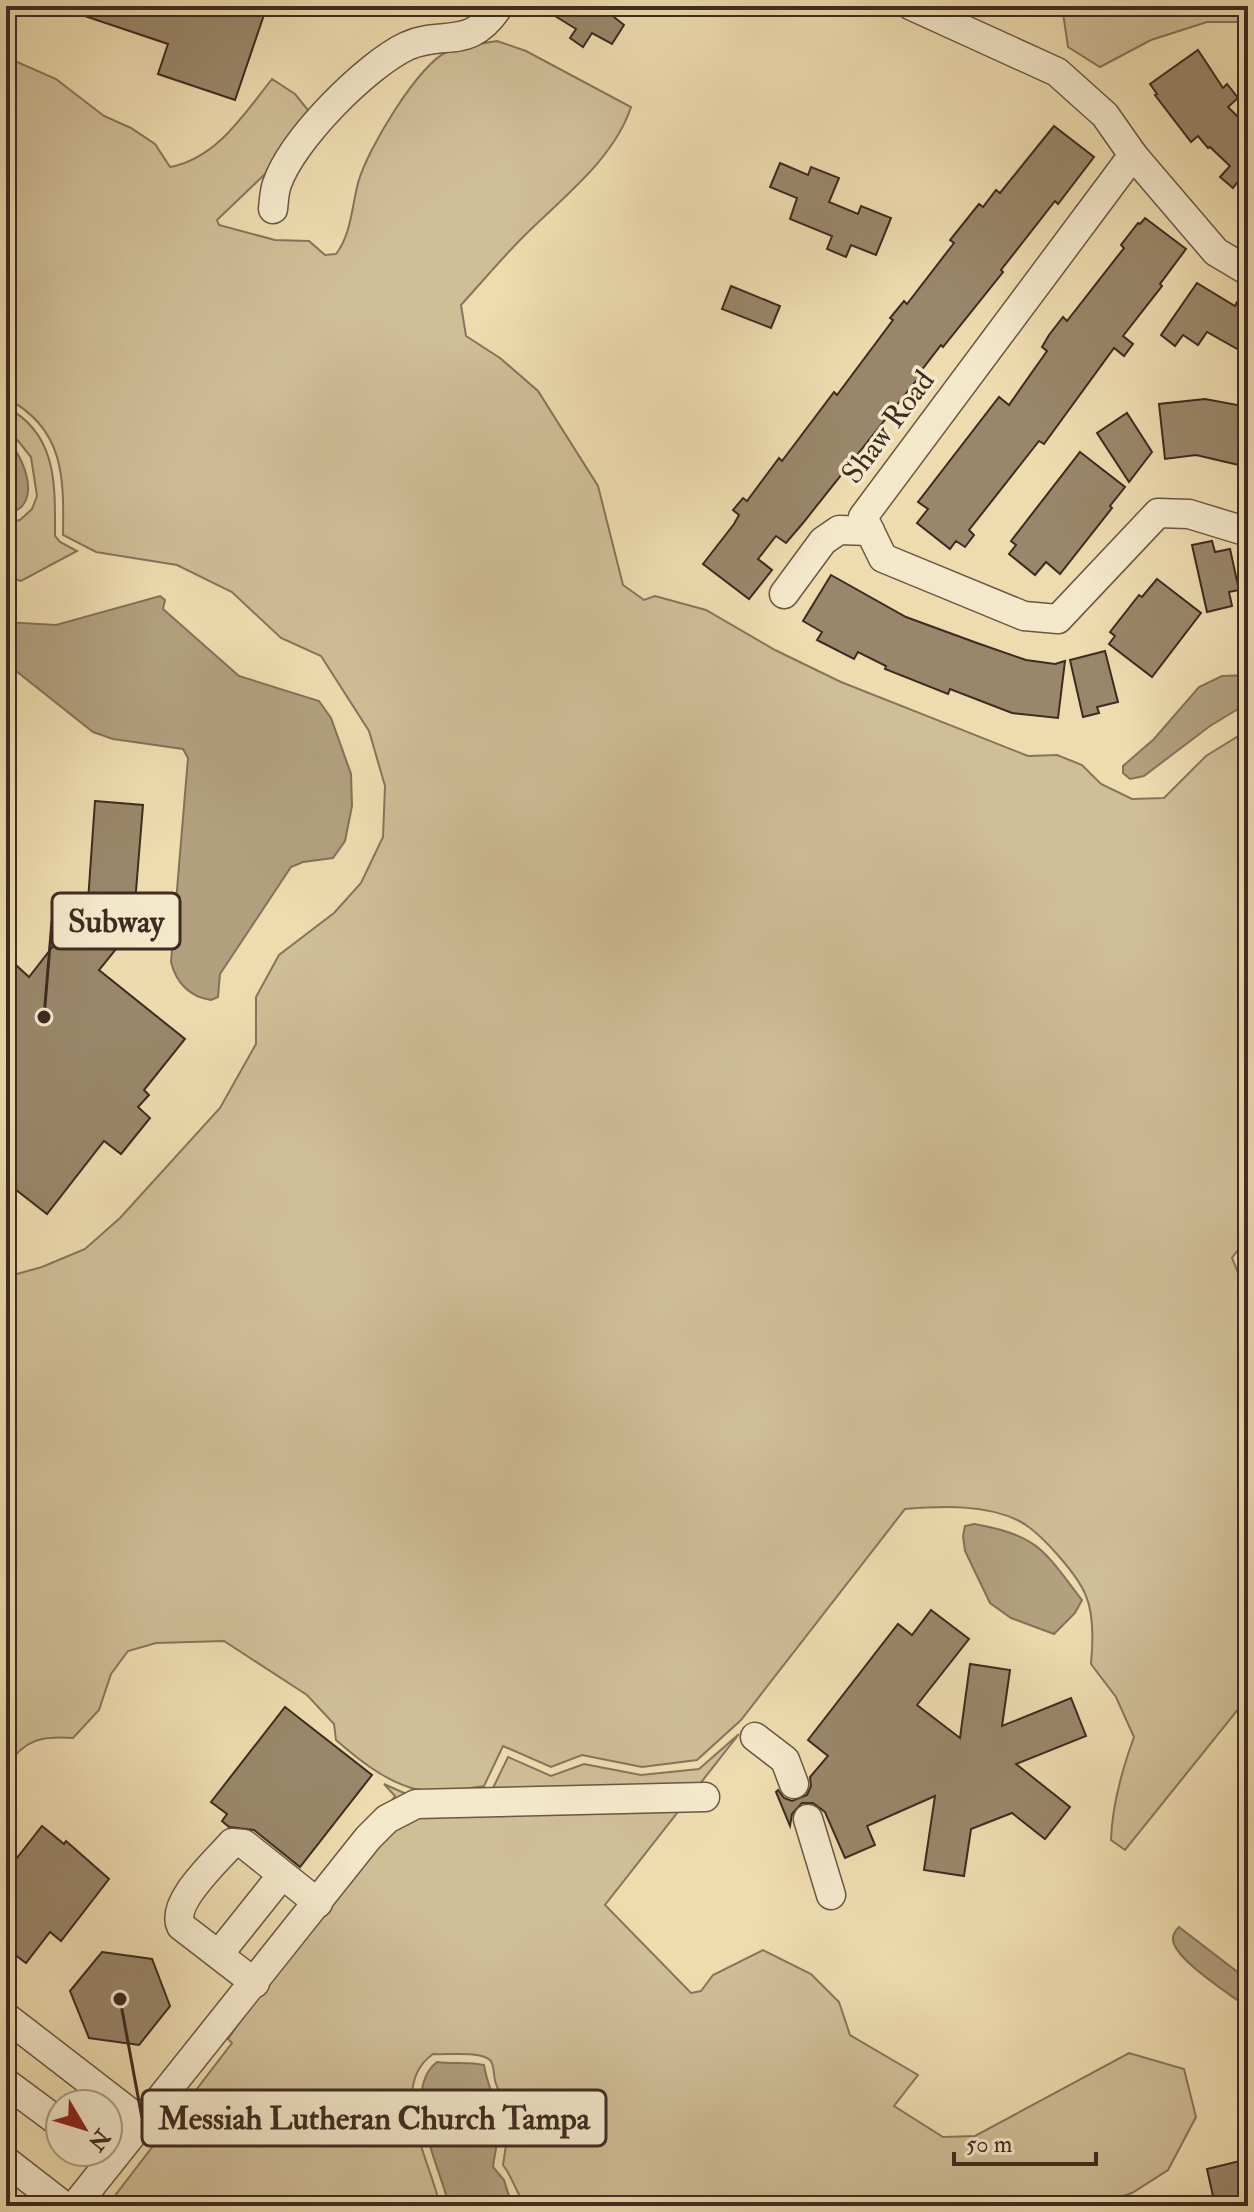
<svg xmlns="http://www.w3.org/2000/svg" width="1254" height="2212" font-family="'IM FELL Double Pica',serif">
	<style>
		.green { fill: #d0be97; stroke: #87745c; stroke-width: 2 }
		.water { fill: #b2a07f; stroke: #847159; stroke-width: 2 }
		.building { fill: #9a876b; stroke: #3e2b21; stroke-width: 2 }
		.lines { fill: none; stroke-linecap: round; stroke-linejoin: round }
		.minor-casing { stroke: #6a5744; stroke-width: 31 }
		.minor { stroke: #f4e8cb; stroke-width: 28 }
		.labels { text-anchor: middle; dominant-baseline: central; stroke-width: 7; stroke-linejoin: round; paint-order: stroke }
		.street-label { font-size: 30px; fill: #3e2b21; stroke: #f4e8cb }
		.leader { fill: none; stroke: #3e2b21; stroke-width: 3 }
		.callout-dot { fill: #3e2b21; stroke: #f4e8cb; stroke-width: 3 }
		.callout { fill: #f4e8cb; stroke: #3e2b21; stroke-width: 3 }
		.callout-label { font-size: 32px; text-anchor: middle; font-weight: bold; fill: #3e2b21 }
	</style>
	<rect width="100%" height="100%" fill="#eedcaf"/>
	<filter id="stains"><feTurbulence type="fractalNoise" baseFrequency=".0025" numOctaves="4"/><feColorMatrix values="0 0 0 0 .2 0 0 0 0 .09 0 0 0 0 .02 0 0 0 .5 -.17"/></filter>
	<radialGradient id="worn" r=".72"><stop offset=".6" stop-color="#630" stop-opacity="0"/><stop offset="1" stop-color="#630" stop-opacity=".3"/></radialGradient>
	<!-- green -->
	<g class="green">
		<path d="M1062 6H1248V22H1207L1151 40 1100 67 1068 47Z"/>
		<path d="M497 41 526 51 631 107C614 159 562 198 524 236 502 258 482 282 461 305L466 336 500 358 538 391 598 486 623 585 644 600 655 596 706 610 775 650 841 682 1028 756 1057 755 1082 765 1101 784 1132 799 1164 798 1206 756 1248 730V1244L1241 1246 1232 1258 1242 1282 1248 1287V1697L1125 1850 1111 1840C1112 1804 1122 1770 1134 1737L1116 1697 1091 1664C1093 1643 1094 1615 1086 1596 1078 1575 1041 1533 1021 1522 988 1504 942 1506 905 1509L741 1720 697 1760 642 1767 582 1755 551 1767 503 1746 484 1786C463 1789 436 1794 415 1789 385 1781 359 1760 336 1740L334 1724 307 1695 224 1641 156 1643 128 1651 111 1674 99 1710 73 1738C41 1736 26 1739 6 1766V1277L42 1267 85 1249 120 1218 220 1108 256 1044V997L279 955 334 913 361 883 383 837 385 786 369 731 321 656 281 638 232 592 177 565 96 552 63 535C64 476 64 428 6 398V57L56 79 104 116 131 128 155 144 170 167C217 158 244 114 272 79L295 94 308 110 265 174 217 220 219 225 275 240 309 241 325 255 336 254C351 235 352 206 358 183 367 150 417 66 448 51 461 45 482 44 497 41Z"/>
		<path d="M6 407C58 434 55 486 55 536L60 542 77 551 21 581 6 577V523L20 520 32 509 37 496 31 457 6 426Z"/>
		<path d="M739 1734 605 1905 691 1993 701 1991 713 1975 763 1950 811 1974 839 2002 850 2035 918 2075 894 2106 943 2137 975 2136 1129 2053 1184 2069 1196 2117 1168 2170 1132 2193 1093 2206H526C516 2193 513 2178 503 2165 506 2144 511 2122 504 2101 502 2095 498 2090 496 2084 493 2077 495 2065 490 2060 481 2051 447 2055 433 2054 386 2087 431 2162 440 2206H107L232 2043 228 2039 395 1796 384 1784 413 1797 492 1790 508 1757 551 1776 584 1764 641 1775 699 1769Z"/>
	</g>
	<!-- water -->
	<g class="water">
		<path d="M6 438C24 456 45 507 6 514Z"/>
		<path d="M160 596 165 600 163 609 239 676 319 701 331 718 351 774 352 806 345 841 333 858 303 862 291 867 220 974 218 997 211 1000C190 997 176 983 171 962L188 758 183 749 113 739 93 732 6 663V622L56 625Z"/>
		<path d="M1248 675V703L1210 726 1144 776 1130 779 1123 773V766L1154 739 1199 687 1222 676Z"/>
		<path d="M974 1524C1039 1535 1044 1551 1082 1600L1075 1613 1054 1634 1011 1618 990 1603 965 1551 963 1536 965 1526Z"/>
		<path d="M1179 1927 1248 1980V2008C1232 1995 1171 1958 1173 1938 1173 1933 1176 1930 1179 1927Z"/>
		<path d="M437 2062C453 2064 468 2062 484 2065 487 2085 495 2097 498 2115 501 2132 495 2150 493 2167L504 2180 510 2199 515 2206H449C441 2168 399 2092 437 2062Z"/>
	</g>
	<!-- building -->
	<g class="building">
		<path d="M64 6H267L235 100 158 74 168 44 64 9Z"/>
		<path d="M561 6H600L624 25 612 44 592 33 583 47 570 38 576 29 555 16Z"/>
		<path d="M1198 50 1223 88 1227 84 1238 98 1228 107 1248 127V180L1242 176 1233 188 1220 177 1230 166 1210 147 1208 148 1198 136 1191 142 1155 95 1157 94 1150 84Z"/>
		<path d="M1054 126 1094 157 1058 204 1055 201 1001 270 1003 272 943 347 941 345 921 371 923 372 803 523 786 543 776 536 758 559 772 570 749 599 703 564 734 524 739 515 733 510 743 498 747 501 779 458 782 461 834 392 837 395 893 320 890 318 904 301 907 304 954 243 950 240 979 204 983 207 996 190 1000 193Z"/>
		<path d="M780 163 808 175 811 167 839 178 829 202 858 214 861 206 891 218 876 255 851 245 846 257 827 249 832 236 790 219 797 198 770 187Z"/>
		<path d="M1145 218 1186 249 1160 284 1162 286 1123 336 1133 344 1124 356 1114 348 1044 444 1039 441 969 530 974 535 965 547 956 541 950 549 917 523 928 509 918 502 999 397 1009 405 1047 351 1042 347 1049 335 1063 317 1067 321 1124 248 1121 245 1138 223 1140 224Z"/>
		<path d="M1197 283 1235 306 1237 302 1248 308V355L1207 332 1198 345 1183 335 1175 346 1161 335Z"/>
		<path d="M731 286 780 306 771 328 722 309Z"/>
		<path d="M1205 399 1248 407V441L1243 466 1196 455 1165 459 1159 404Z"/>
		<path d="M1127 413 1152 452 1129 482 1097 433Z"/>
		<path d="M1080 452 1125 487 1110 506 1112 508 1060 574 1046 562 1035 575 1009 554 1016 545 1011 541Z"/>
		<path d="M1212 541 1215 552 1230 549 1239 590 1229 592 1232 606 1207 612 1192 545Z"/>
		<path d="M831 575 906 617 977 643 1026 660 1055 664 1065 661 1058 718 1012 713 950 689 948 694 885 669 886 666 858 652 854 659 817 640 822 632 803 621Z"/>
		<path d="M1157 579 1201 613 1152 677 1109 644 1115 636 1110 632 1139 595 1142 597Z"/>
		<path d="M1105 651 1118 702 1097 707 1099 713 1083 717 1070 660Z"/>
		<path d="M95 801 143 805 135 903 89 901 129 933 99 970 185 1039 144 1090 149 1095 138 1107 150 1118 121 1154 104 1141 47 1214 6 1182V979L17 966 29 977 88 901Z"/>
		<path d="M931 1610 969 1639 917 1705 960 1738 970 1664 1010 1670 1002 1726 1071 1698 1086 1736 1016 1764 1070 1807 1045 1839 1012 1813 971 1829 964 1876 924 1870 935 1796 867 1826 875 1845 845 1858 825 1812 813 1803H802L792 1814 790 1826 776 1792 778 1790 784 1798 792 1801 807 1795 811 1786 810 1777 828 1756 808 1740 898 1624 912 1635Z"/>
		<path d="M285 1707 372 1775 300 1867 254 1830 229 1827 222 1821 227 1814 211 1802Z"/>
		<path d="M42 1826 64 1844 66 1841 109 1879 61 1941 50 1932 26 1963 6 1948V1872Z"/>
		<path d="M102 1952 152 1959 170 2006 139 2045 89 2038 70 1991Z"/>
		<path d="M1248 2159V2197L1215 2205 1207 2169Z"/>
	</g>
	<g class="lines">
		<!-- minor casing -->
		<g class="minor-casing">
			<g id="minor">
				<path d="M912 6 1057 72 1105 115 1133 155 1216 252 1248 271"/>
				<path d="M1133 155 863 517 883 558 1024 616 1058 619 1158 513 1189 514 1248 532"/>
				<path d="M273 209C274 201 274 192 277 184 292 140 365 66 407 46 446 29 469 52 499 6"/>
				<path d="M784 594 823 541 839 530 870 531"/>
				<path d="M755 1737 785 1760 794 1784"/>
				<path d="M808 1819 831 1895"/>
				<path d="M219 1954 282 1875"/>
				<path d="M255 1983 181 1926C170 1902 217 1861 232 1843L244 1844 318 1903"/>
				<path d="M6 2017 142 2122"/>
				<path d="M6 2083 60 2123"/>
				<path d="M6 2161 64 2206"/>
				<path d="M75 2206 368 1838 387 1819 416 1804 705 1797"/>
			</g>
		</g>
		<!-- minor -->
		<use href="#minor" class="minor"/>
	</g>
	<g class="labels">
		<!-- street labels -->
		<g class="street-label">
			<text transform="translate(888 427) rotate(-53)">Shaw Road</text>
		</g>
	</g>
	<!-- callouts -->
	<path class="leader" d="M44 1017L52 921M120 1999L142 2118"/>
	<g class="callout-dot">
		<circle cx="44" cy="1017" r="8"/>
		<circle cx="120" cy="1999" r="8"/>
	</g>
	<g class="callout">
		<rect x="52" y="893" width="128" height="56" rx="8"/>
		<rect x="142" y="2090" width="464" height="56" rx="8"/>
	</g>
	<g class="callout-label">
		<text x="116" y="932">Subway</text>
		<text x="374" y="2129">Messiah Lutheran Church Tampa</text>
	</g>
	<!-- margin -->
	<rect width="1254" height="2212" fill="none" stroke="#eedcaf" stroke-width="32"/>
	<rect x="8" y="8" width="1238" height="2196" fill="none" stroke="#3e2b21" stroke-width="4"/>
	<rect x="16" y="16" width="1222" height="2180" fill="none" stroke="#3e2b21" stroke-width="2"/>
	<!-- north arrow -->
	<g transform="translate(84 2128) rotate(128)"><circle r="38" fill="#f4e8cb" stroke="#ab9c87" stroke-width="2"/>
	<path d="M0-6L14 30L0 20L-14 30Z" fill="#8f2418"/>
	<text y="-12" font-size="22" font-weight="bold" text-anchor="middle" fill="#3e2b21">N</text>
	</g>
	<!-- scale -->
	<path d="M954 2152v12h142v-12" fill="none" stroke="#3e2b21" stroke-width="4"/>
	<text x="966" y="2152" font-size="24" fill="#3e2b21" stroke="#f4e8cb" stroke-width="6" paint-order="stroke">50 m</text>
	<rect width="100%" height="100%" filter="url(#stains)"/>
	<rect width="100%" height="100%" fill="url(#worn)"/>
</svg>
